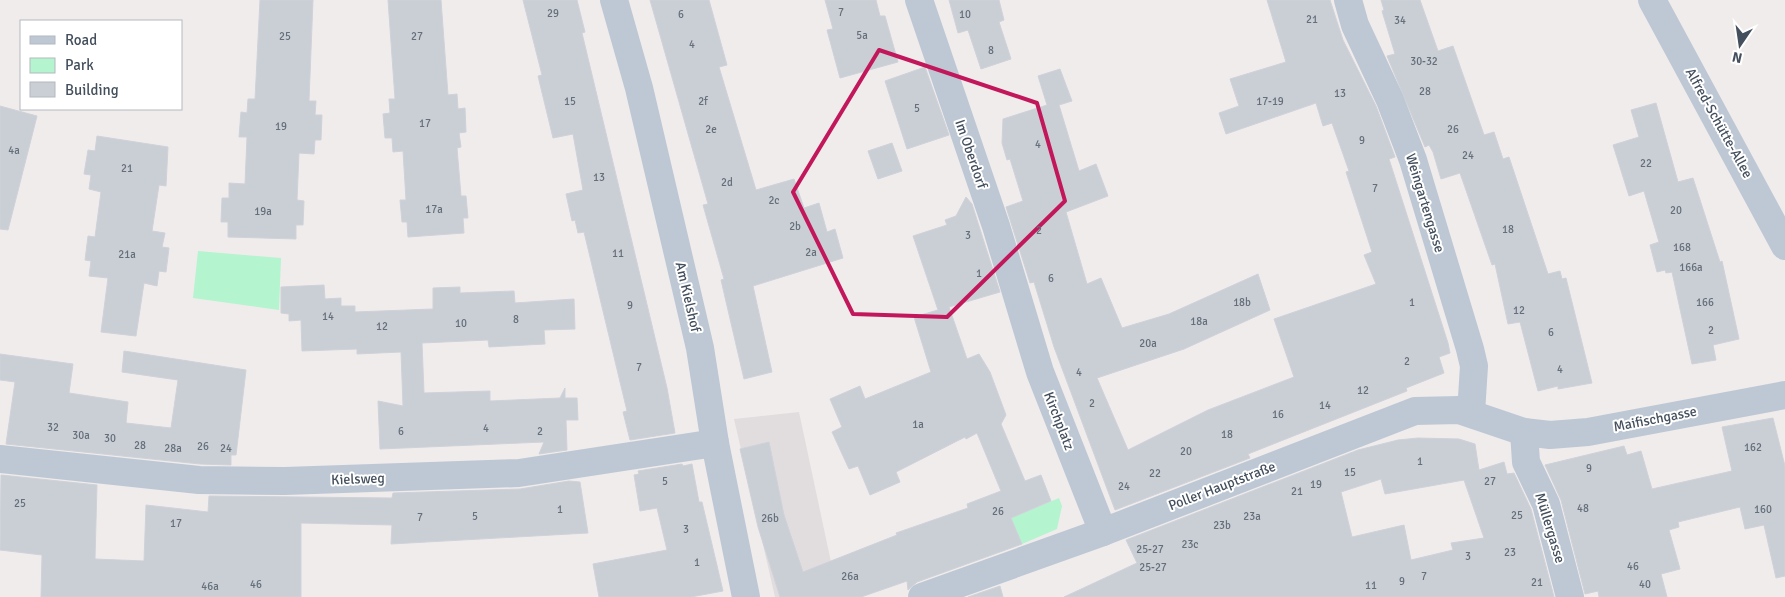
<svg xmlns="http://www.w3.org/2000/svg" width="1785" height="597" font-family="Signika,sans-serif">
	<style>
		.education { fill: #e1ddde }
		.green { fill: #b4f4cf }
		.building { fill: #caced5; stroke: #cfd2d9; fill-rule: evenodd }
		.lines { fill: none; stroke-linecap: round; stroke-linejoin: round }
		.minor { stroke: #bec8d4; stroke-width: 28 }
		.marked { fill: none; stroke: #c2185b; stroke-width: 4; stroke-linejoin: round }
		.labels { text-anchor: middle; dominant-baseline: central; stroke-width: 4; stroke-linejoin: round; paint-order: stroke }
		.number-label { font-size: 11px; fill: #656f7a }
		.street-label { font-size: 14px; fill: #434f5c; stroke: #fff }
	</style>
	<rect width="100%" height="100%" fill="#f0ecec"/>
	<!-- education -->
	<path class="education" d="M799 412 831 562 836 597H775L734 419Z"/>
	<!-- green -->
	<g class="green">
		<path d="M198 251 281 258 279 310 193 298Z"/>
		<path d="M1059 498 1062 506 1057 529 1022 544 1011 518Z"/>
	</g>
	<!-- building -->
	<g class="building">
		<path d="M260 0H313L309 101H316L315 115H322L321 140H315L314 154 299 153 297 200 304 201 303 225H296V239L228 237V222H221L222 198H229V183L245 184 247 137H239L241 112 247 113 248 99H255Z"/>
		<path d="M388 0H441L448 95 457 94 458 109 465 108 466 132 459 133 461 147 457 148 461 196H466L468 218H463L464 233 408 237 407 222H402L400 200H406L403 151 393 152 392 138H385L383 114 390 113 389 99H395Z"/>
		<path d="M523 0H577L585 32 582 33 667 388 675 433 630 440 623 412 627 411 584 232 578 233 575 220 572 221 566 194 583 190 573 134 553 138 538 76 542 75Z"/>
		<path d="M650 0H709L727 65 719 67 756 190 794 179 804 208 819 203 827 232 835 229 843 258 753 286 772 372 744 379 721 280 724 279 703 205 708 204Z"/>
		<path d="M825 0H876L880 16H885L898 62 840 78 827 30 833 29Z"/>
		<path d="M949 0H999L1004 20 999 22 1011 59 981 69 968 30 958 33Z"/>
		<path d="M1267 0H1330L1343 40 1376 106 1395 157 1389 159 1448 343 1450 353 1439 357 1444 373 1406 388 1407 391 1248 454 1250 458 1115 510 1054 347 1034 282 1030 283 1006 207 1023 201 1010 159 1007 160 1002 143 1003 119 1047 105 1038 76 1060 69 1072 101 1059 105 1079 171 1096 164 1108 196 1066 212 1087 284 1101 278 1122 328 1169 314 1258 274 1270 310 1184 349 1097 378 1128 450 1208 410 1294 377 1274 319 1376 284 1364 255 1372 252 1346 172 1349 171 1332 123 1323 126 1316 103 1226 134 1219 113 1239 106 1230 79 1286 62Z"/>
		<path d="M1381 0H1420L1438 51 1453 46 1484 135 1494 132 1503 159 1509 157 1548 274 1560 271 1562 279 1566 278 1592 383 1558 389V386L1538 391 1520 322 1508 324 1495 264 1492 265 1460 173 1441 179 1433 152 1429 145 1425 147 1387 56 1395 54 1382 11 1384 10Z"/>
		<path d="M925 67 949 135 907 149 885 81Z"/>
		<path d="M1656 103 1678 182 1693 178 1720 262 1722 261 1739 339 1713 345 1716 360 1692 364 1672 272 1666 273 1665 270 1657 272 1650 245 1659 242 1644 191 1629 196 1613 145 1639 137 1631 110Z"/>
		<path d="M0 106 37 116 8 230 0 229Z"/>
		<path d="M97 136 168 147 166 186 159 185 152 231 165 233 162 247 169 248 166 272 159 271 157 286 144 283 136 336 101 332 108 278 89 276 91 261 85 260 88 236 95 237 101 192 89 189 91 175 84 174 88 150 95 151Z"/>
		<path d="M892 143 902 171 878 179 868 151Z"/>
		<path d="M966 197 972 204 1000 292 949 307 967 359 979 354 990 372 1006 415 1001 424 1025 481 1041 475 1051 501 1011 518 1022 544 917 582 908 590 907 581 861 597H780L758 527 740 449 769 442 784 515 803 572 897 535 896 533 968 508 967 504 1001 491 977 433 966 439 965 437 896 472 900 482 870 495 858 466 849 469 832 432 842 427 830 399 860 386 865 399 931 372 914 317 938 310 913 236 947 225 945 220 956 216Z"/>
		<path d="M324 285 325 299 341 298V306H355V312L433 309V288L460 287V293L514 291 515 303 574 299 575 329 544 330 545 344 489 347 488 340 422 343 424 393 490 391V401L560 398 565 388V398H577L578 420H566L567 450 539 454 544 442 380 449 378 401 403 406 401 352 357 354V349L302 351 301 320 289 321V314L281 313V287Z"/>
		<path d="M124 351 246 370 236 455H231V465L200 464 6 444 15 382 0 380V354L73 364 69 393 128 402 126 423 171 428 178 380 122 372Z"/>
		<path d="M1773 418 1785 466V576L1776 578 1764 525 1745 529 1740 507 1678 522 1679 527 1669 530 1680 569 1661 574 1667 597H1599L1598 591 1585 594 1561 500 1545 465 1624 446 1627 455 1641 451 1652 489 1732 471 1722 427Z"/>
		<path d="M1418 438 1459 439 1475 444 1479 470 1504 462 1507 474 1514 473 1531 509 1554 597H1064L1137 563 1126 540 1358 450 1398 440ZM1381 479 1385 494 1464 480 1484 538 1451 543 1453 550 1411 560 1404 525 1352 537 1341 492Z"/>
		<path d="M682 464 683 466 692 464 699 502H702L723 591 691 597H599L593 564 667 550 657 508 640 511 634 475 639 474 638 471Z"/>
		<path d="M1 475 97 485 95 559 144 561 146 505 208 512 209 496 392 498 393 493 520 489 569 481 580 482 588 533 391 544 392 525 301 523V597H41L42 555 0 550Z"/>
		<path d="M1000 586 1003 597H968Z"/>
	</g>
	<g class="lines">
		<!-- minor -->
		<g class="minor">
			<path d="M614 0 639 88 700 348 715 443 746 597"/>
			<path d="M919 0 996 226 1040 372 1103 532"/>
			<path d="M1348 0 1355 25 1390 100 1413 160 1470 349 1474 366 1471 413"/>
			<path d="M1652 0 1785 246"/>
			<path d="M1524 432 1526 462 1546 504 1570 597"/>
			<path d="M0 459 199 480 285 481 519 473 715 443"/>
			<path d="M922 597 1103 532 1415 411 1459 410 1524 432 1550 435 1588 432 1785 395"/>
		</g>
	</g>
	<!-- marked area -->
	<path class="marked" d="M879 50 1037 103 1065 201 947 317 853 314 793 192Z"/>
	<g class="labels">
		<!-- number labels -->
		<g class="number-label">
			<text x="841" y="12">7</text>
			<text x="553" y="13">29</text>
			<text x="681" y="14">6</text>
			<text x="965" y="14">10</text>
			<text x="1312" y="19">21</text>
			<text x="1400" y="20">34</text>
			<text x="862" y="35">5a</text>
			<text x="285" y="36">25</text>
			<text x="417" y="36">27</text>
			<text x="692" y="44">4</text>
			<text x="991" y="50">8</text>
			<text x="1424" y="61">30-32</text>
			<text x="1425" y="91">28</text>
			<text x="1340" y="93">13</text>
			<text x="570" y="101">15</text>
			<text x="703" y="101">2f</text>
			<text x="1270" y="101">17-19</text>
			<text x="917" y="108">5</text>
			<text x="425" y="123">17</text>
			<text x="281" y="126">19</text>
			<text x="711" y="129">2e</text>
			<text x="1453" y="129">26</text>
			<text x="1362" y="140">9</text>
			<text x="1038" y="144">4</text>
			<text x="14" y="150">4a</text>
			<text x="1468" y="155">24</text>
			<text x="1646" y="163">22</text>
			<text x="127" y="168">21</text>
			<text x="599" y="177">13</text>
			<text x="727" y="182">2d</text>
			<text x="1375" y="188">7</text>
			<text x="774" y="200">2c</text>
			<text x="434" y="209">17a</text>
			<text x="1676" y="210">20</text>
			<text x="263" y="211">19a</text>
			<text x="795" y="226">2b</text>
			<text x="1508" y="229">18</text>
			<text x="1039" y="230">2</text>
			<text x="968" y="235">3</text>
			<text x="1682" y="247">168</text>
			<text x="811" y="252">2a</text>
			<text x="618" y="253">11</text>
			<text x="127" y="254">21a</text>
			<text x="1691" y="267">166a</text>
			<text x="979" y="273">1</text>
			<text x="1051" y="278">6</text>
			<text x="1242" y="302">18b</text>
			<text x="1412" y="302">1</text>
			<text x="1705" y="302">166</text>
			<text x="630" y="305">9</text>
			<text x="1519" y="310">12</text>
			<text x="328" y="316">14</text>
			<text x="516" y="319">8</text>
			<text x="1199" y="321">18a</text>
			<text x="461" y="323">10</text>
			<text x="382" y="326">12</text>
			<text x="1711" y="330">2</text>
			<text x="1551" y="332">6</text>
			<text x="1148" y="343">20a</text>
			<text x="1407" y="361">2</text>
			<text x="639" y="367">7</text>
			<text x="1560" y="369">4</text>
			<text x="1079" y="372">4</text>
			<text x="1363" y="390">12</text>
			<text x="1092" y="403">2</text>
			<text x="1325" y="405">14</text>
			<text x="1278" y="414">16</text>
			<text x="918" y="424">1a</text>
			<text x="53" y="427">32</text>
			<text x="486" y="428">4</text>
			<text x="401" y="431">6</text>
			<text x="540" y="431">2</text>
			<text x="1227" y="434">18</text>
			<text x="81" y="435">30a</text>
			<text x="110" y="438">30</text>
			<text x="140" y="445">28</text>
			<text x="203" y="446">26</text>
			<text x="1753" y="447">162</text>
			<text x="173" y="448">28a</text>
			<text x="226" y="448">24</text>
			<text x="1186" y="451">20</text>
			<text x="1420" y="461">1</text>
			<text x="1589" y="468">9</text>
			<text x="1350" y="472">15</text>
			<text x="1155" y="473">22</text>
			<text x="665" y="481">5</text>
			<text x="1490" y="481">27</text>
			<text x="1316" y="484">19</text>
			<text x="1124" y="486">24</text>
			<text x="1297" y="491">21</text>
			<text x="20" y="503">25</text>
			<text x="1583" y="508">48</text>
			<text x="560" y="509">1</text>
			<text x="1763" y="509">160</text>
			<text x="998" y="511">26</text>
			<text x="1517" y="515">25</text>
			<text x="475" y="516">5</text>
			<text x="1252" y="516">23a</text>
			<text x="420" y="517">7</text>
			<text x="770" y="518">26b</text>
			<text x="176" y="523">17</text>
			<text x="1222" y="525">23b</text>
			<text x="686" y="529">3</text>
			<text x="1190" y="544">23c</text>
			<text x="1150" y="549">25-27</text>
			<text x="1510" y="552">23</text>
			<text x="1468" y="556">3</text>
			<text x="697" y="562">1</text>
			<text x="1633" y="566">46</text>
			<text x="1153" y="567">25-27</text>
			<text x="850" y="576">26a</text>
			<text x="1424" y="576">7</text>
			<text x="1402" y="581">9</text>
			<text x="1537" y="582">21</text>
			<text x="256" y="584">46</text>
			<text x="1645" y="584">40</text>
			<text x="1371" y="585">11</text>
			<text x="210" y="586">46a</text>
		</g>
		<!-- street labels -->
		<g class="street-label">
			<text transform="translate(1719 123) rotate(61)">Alfred-Schütte-Allee</text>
			<text transform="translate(971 154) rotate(71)">Im Oberdorf</text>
			<text transform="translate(1425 203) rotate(73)">Weingartengasse</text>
			<text transform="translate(688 297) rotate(77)">Am Kielshof</text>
			<text transform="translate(1655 419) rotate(-11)">Maifischgasse</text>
			<text transform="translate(1059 421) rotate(69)">Kirchplatz</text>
			<text transform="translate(358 479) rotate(-2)">Kielsweg</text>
			<text transform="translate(1222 486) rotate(-21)">Poller Hauptstraße</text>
			<text transform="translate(1550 528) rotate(73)">Müllergasse</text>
		</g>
	</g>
	<!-- legend -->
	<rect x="20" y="20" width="162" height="90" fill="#ffffff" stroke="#b4b9be"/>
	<rect x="30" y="36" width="25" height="8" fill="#bec8d4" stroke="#b4b9be"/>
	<text x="65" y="45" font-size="15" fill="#434f5c">Road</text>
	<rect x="30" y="58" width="25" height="15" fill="#b4f4cf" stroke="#b4b9be"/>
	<text x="65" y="70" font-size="15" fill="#434f5c">Park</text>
	<rect x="30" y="82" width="25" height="15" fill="#caced5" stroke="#b4b9be"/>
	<text x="65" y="95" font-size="15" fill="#434f5c">Building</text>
	<!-- north arrow -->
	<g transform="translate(1740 45) rotate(193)" stroke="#ffffff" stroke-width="4" paint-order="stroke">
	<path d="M0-4L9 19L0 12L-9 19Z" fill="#434f5c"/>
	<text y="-8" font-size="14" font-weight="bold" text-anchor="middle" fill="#434f5c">N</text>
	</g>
</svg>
